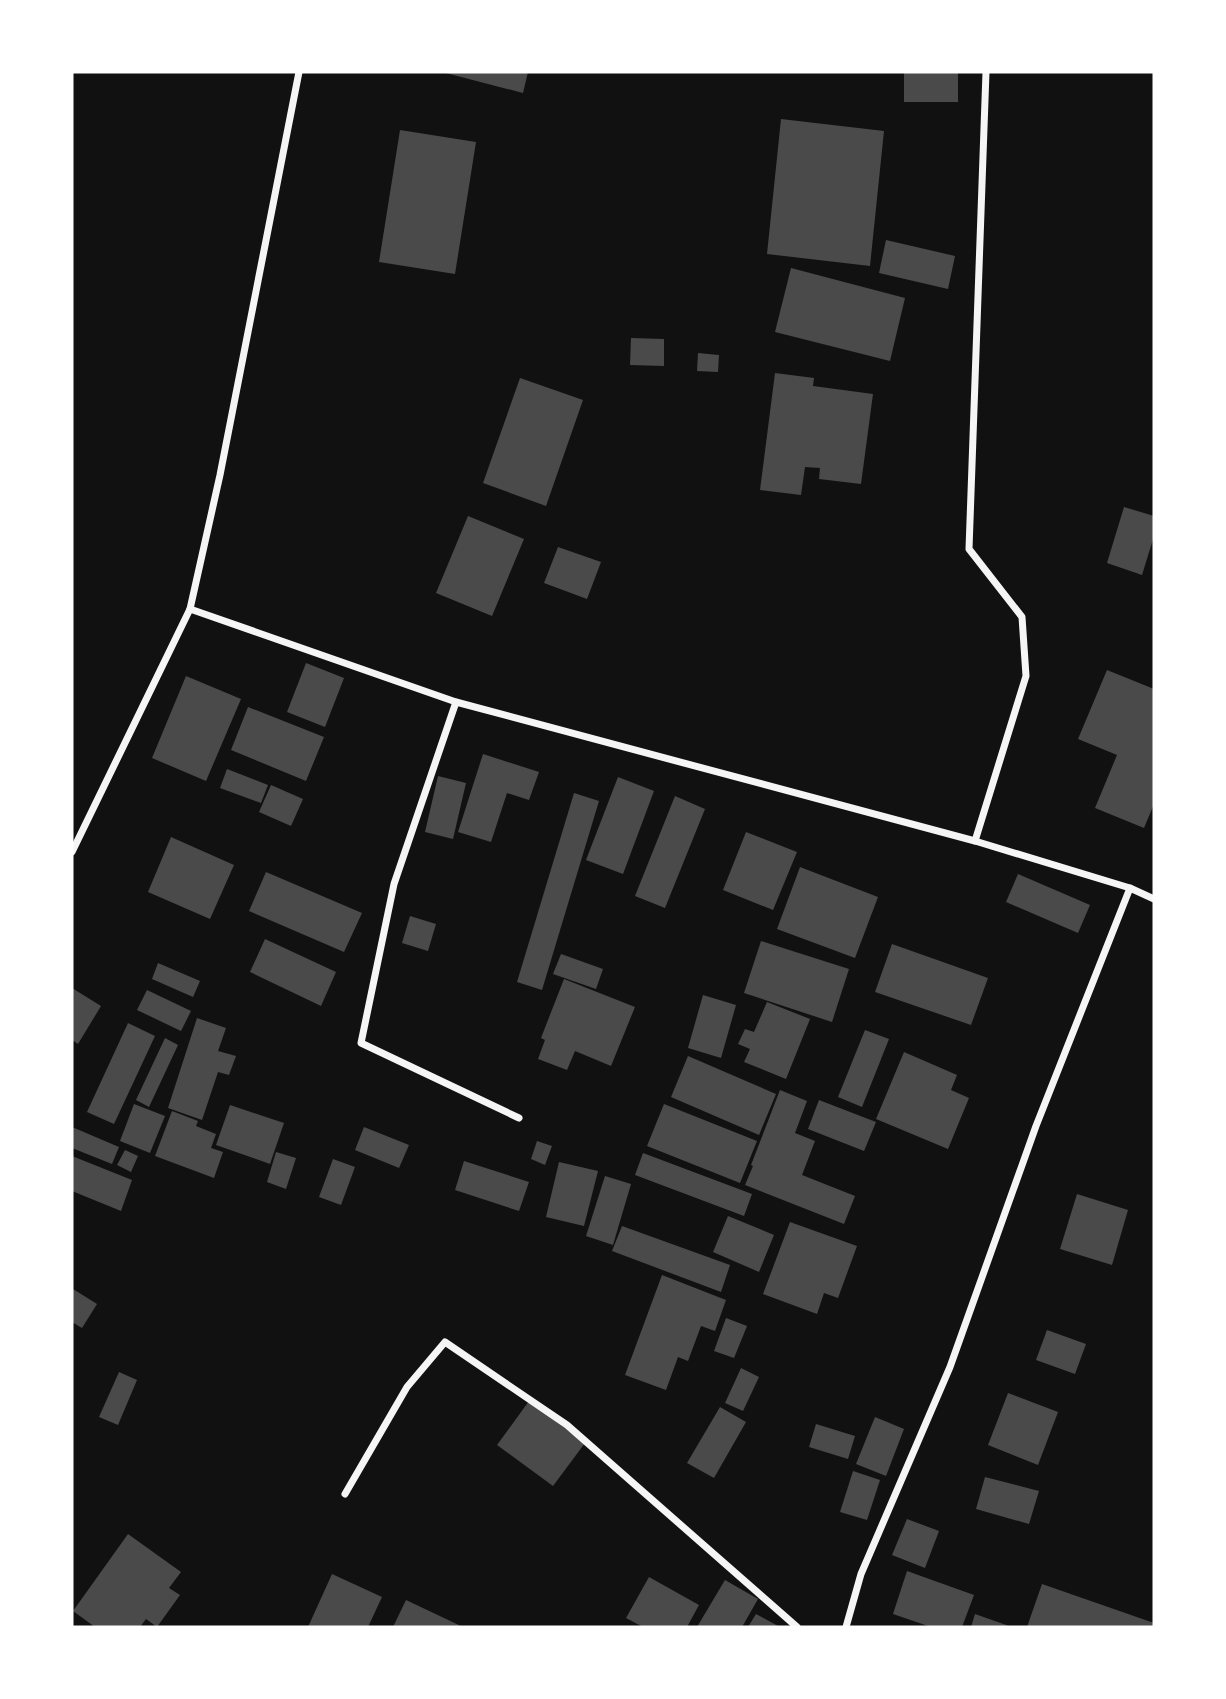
<svg xmlns="http://www.w3.org/2000/svg" width="1226" height="1699" font-family="Lora,serif">
	<style>
		.building { fill: #4a4a4a }
		.lines { fill: none; stroke-linecap: round; stroke-linejoin: round }
		.minor { stroke: #f5f5f5; stroke-width: 7 }
	</style>
	<rect width="100%" height="100%" fill="#111"/>
	<!-- building -->
	<g class="building">
		<path d="M442 72H528L523 93Z"/>
		<rect x="904" y="72" width="54" height="30"/>
		<path d="M781 119 884 131 870 266 767 254Z"/>
		<path d="M400 130 476 142 455 274 379 262Z"/>
		<path d="M886 240 955 256 948 289 879 273Z"/>
		<path d="M791 268 905 298 890 361 775 332Z"/>
		<path d="M631 338 664 339V366L630 365Z"/>
		<path d="M698 353 719 355 718 372 697 371Z"/>
		<path d="M775 373 814 378 813 386 873 394 861 484 819 479 820 468 805 467 801 495 760 490Z"/>
		<path d="M520 378 583 400 546 506 483 483Z"/>
		<path d="M1124 507 1154 516V536L1142 575 1107 563Z"/>
		<path d="M468 516 524 539 492 616 436 593Z"/>
		<path d="M558 547 601 562 587 599 544 583Z"/>
		<path d="M306 663 344 678 325 727 287 712Z"/>
		<path d="M1107 670 1154 689V804L1144 828 1095 808 1117 755 1078 739Z"/>
		<path d="M186 676 241 699 206 781 152 758Z"/>
		<path d="M248 707 324 737 306 781 231 750Z"/>
		<path d="M483 754 539 772 529 800 507 793 491 842 458 832Z"/>
		<path d="M227 769 268 785 261 803 220 788Z"/>
		<path d="M438 776 466 783 453 839 425 832Z"/>
		<path d="M618 777 654 791 623 874 586 860Z"/>
		<path d="M271 785 303 799 291 826 259 812Z"/>
		<path d="M574 793 599 801 542 990 517 982Z"/>
		<path d="M675 796 705 809 665 908 635 896Z"/>
		<path d="M746 832 797 852 773 910 723 890Z"/>
		<path d="M171 837 234 865 210 919 148 892Z"/>
		<path d="M800 867 878 897 855 958 777 929Z"/>
		<path d="M266 872 362 913 344 952 249 911Z"/>
		<path d="M1018 874 1090 905 1078 933 1006 902Z"/>
		<path d="M410 916 436 924 428 951 402 943Z"/>
		<path d="M265 939 336 972 321 1006 250 972Z"/>
		<path d="M761 941 849 969 832 1022 744 993Z"/>
		<path d="M892 944 988 978 971 1025 875 992Z"/>
		<path d="M561 954 603 969 596 989 553 974Z"/>
		<path d="M158 963 200 981 193 997 152 979Z"/>
		<path d="M564 979 635 1007 611 1066 575 1051 567 1070 538 1059 545 1040 541 1038Z"/>
		<path d="M72 988 101 1006 78 1044 72 1040Z"/>
		<path d="M147 990 191 1011 181 1031 137 1010Z"/>
		<path d="M703 995 736 1005 721 1058 688 1048Z"/>
		<path d="M767 1002 810 1019 786 1079 744 1062 750 1049 738 1044 745 1029 754 1032Z"/>
		<path d="M197 1018 226 1028 218 1051 236 1056 229 1075 218 1072 202 1120 168 1108Z"/>
		<path d="M128 1023 155 1036 114 1124 87 1112Z"/>
		<path d="M865 1030 889 1039 862 1107 838 1097Z"/>
		<path d="M165 1038 178 1045 149 1107 136 1100Z"/>
		<path d="M904 1052 957 1075 951 1090 969 1098 948 1149 876 1119Z"/>
		<path d="M688 1056 776 1094 759 1135 671 1097Z"/>
		<path d="M780 1090 807 1101 795 1133 815 1141 802 1175 855 1196 844 1224 745 1185 753 1166 751 1165Z"/>
		<path d="M819 1100 876 1122 864 1151 808 1129Z"/>
		<path d="M134 1104 165 1116 150 1153 120 1141Z"/>
		<path d="M664 1104 757 1141 740 1183 647 1146Z"/>
		<path d="M230 1105 284 1123 270 1164 216 1145Z"/>
		<path d="M172 1111 198 1121 196 1126 216 1134 211 1148 223 1152 214 1178 155 1156Z"/>
		<path d="M72 1127 119 1147 112 1164 72 1148Z"/>
		<path d="M364 1127 409 1145 399 1168 355 1150Z"/>
		<path d="M537 1141 552 1146 545 1165 531 1159Z"/>
		<path d="M125 1150 138 1156 131 1172 117 1165Z"/>
		<path d="M276 1152 296 1158 286 1189 267 1182Z"/>
		<path d="M643 1153 752 1194 744 1216 635 1175Z"/>
		<path d="M72 1156 132 1180 121 1211 72 1191Z"/>
		<path d="M333 1159 355 1167 341 1205 319 1197Z"/>
		<path d="M464 1161 529 1182 519 1211 455 1190Z"/>
		<path d="M559 1162 598 1171 584 1226 546 1217Z"/>
		<path d="M605 1176 631 1184 613 1245 586 1236Z"/>
		<path d="M1077 1194 1128 1210 1112 1265 1060 1249Z"/>
		<path d="M728 1216 774 1235 759 1272 713 1252Z"/>
		<path d="M790 1222 857 1246 838 1298 824 1293 817 1314 763 1294Z"/>
		<path d="M622 1226 730 1265 721 1292 612 1251Z"/>
		<path d="M662 1275 726 1300 715 1331 701 1326 688 1361 678 1357 666 1390 625 1375Z"/>
		<path d="M73 1289 97 1304 82 1328 72 1322Z"/>
		<path d="M726 1318 747 1326 734 1358 714 1351Z"/>
		<path d="M1047 1330 1086 1344 1075 1374 1036 1360Z"/>
		<path d="M741 1368 759 1377 743 1411 725 1403Z"/>
		<path d="M119 1372 137 1380 118 1425 99 1417Z"/>
		<path d="M1008 1393 1058 1412 1038 1465 988 1445Z"/>
		<path d="M529 1401 585 1443 553 1486 497 1445Z"/>
		<path d="M720 1407 746 1422 714 1478 687 1463Z"/>
		<path d="M875 1417 904 1429 886 1476 856 1464Z"/>
		<path d="M816 1424 855 1436 848 1459 809 1447Z"/>
		<path d="M853 1471 880 1480 867 1520 840 1512Z"/>
		<path d="M985 1477 1039 1491 1029 1524 976 1509Z"/>
		<path d="M907 1519 939 1531 925 1568 892 1555Z"/>
		<path d="M128 1534 181 1572 169 1588 180 1595 157 1627 146 1619 140 1627H95L73 1611Z"/>
		<path d="M907 1571 974 1595 962 1627H931L893 1614Z"/>
		<path d="M332 1574 382 1597 368 1627H308Z"/>
		<path d="M649 1577 699 1605 687 1627H643L626 1618Z"/>
		<path d="M725 1580 758 1599 742 1627H697Z"/>
		<path d="M1042 1584 1154 1623V1627H1027Z"/>
		<path d="M406 1600 463 1627H393Z"/>
		<path d="M756 1614 780 1627H748Z"/>
		<path d="M975 1614 1012 1627H971Z"/>
	</g>
	<g class="lines">
		<!-- minor -->
		<g class="minor">
			<path d="M190 609 456 702 975 841 1130 888 1154 899"/>
			<path d="M456 702 394 884 361 1043 519 1118"/>
			<path d="M975 841 1026 676 1022 617 969 549 986 72"/>
			<path d="M72 852 190 609 220 475 299 72"/>
			<path d="M345 1494 407 1387 445 1342 567 1425 797 1627"/>
			<path d="M846 1627 861 1574 950 1367 1036 1126 1130 888"/>
		</g>
	</g>
	<!-- border -->
	<rect width="1226" height="1699" fill="none" stroke="#ffffff" stroke-width="147"/>
</svg>
